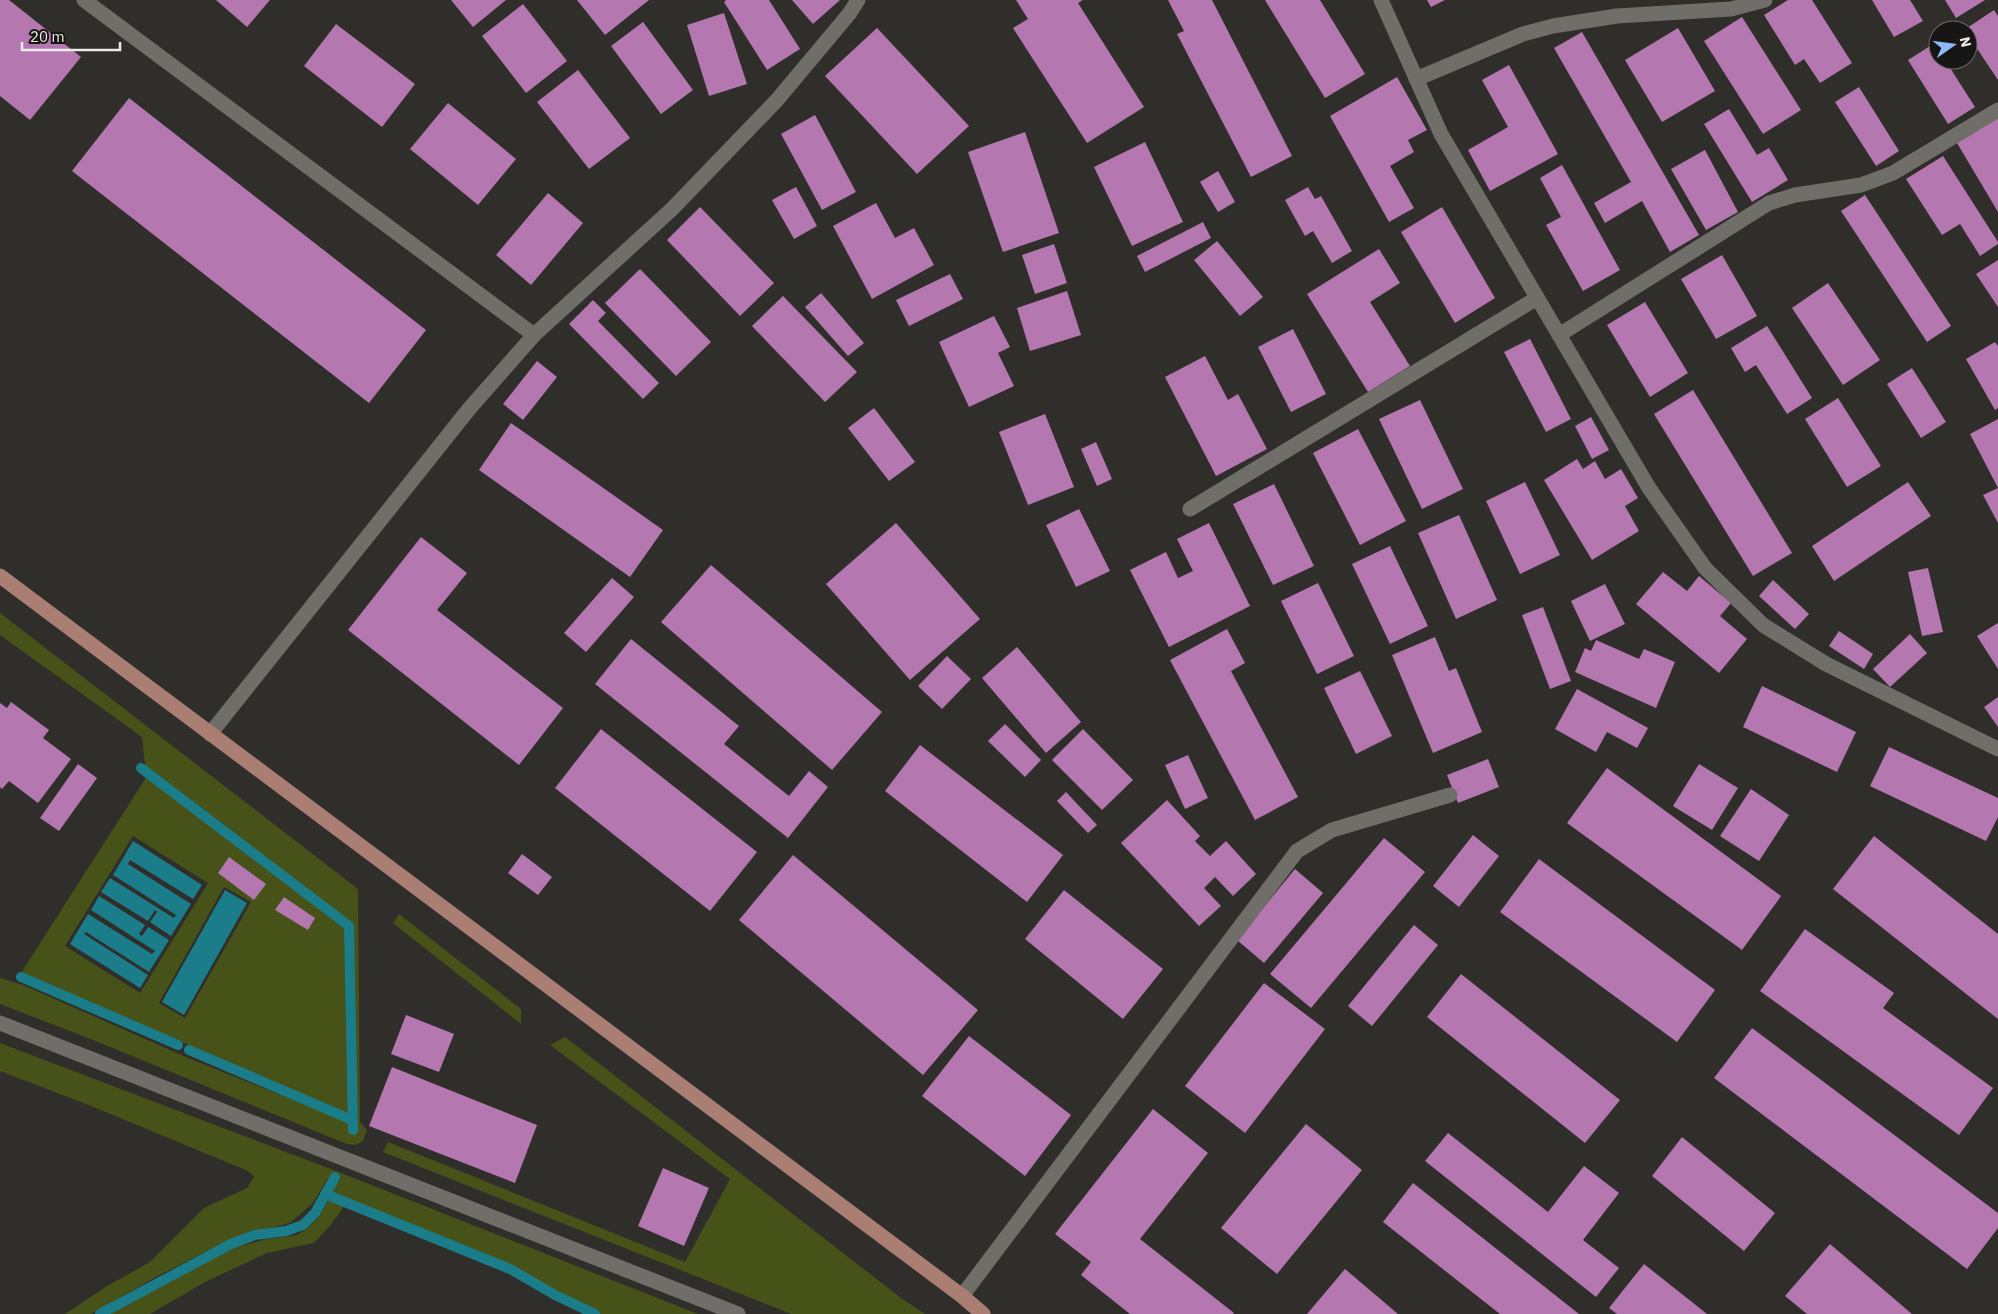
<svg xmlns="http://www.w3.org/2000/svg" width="1998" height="1314" font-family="'IBM Plex Sans',sans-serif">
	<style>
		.green { fill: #465217; fill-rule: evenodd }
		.water { fill: #1b7d8a }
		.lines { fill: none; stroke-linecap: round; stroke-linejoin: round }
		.stream { stroke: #1b7d8a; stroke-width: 10 }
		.building { fill: #b577b0 }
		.minor { stroke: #6f6e69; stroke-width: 15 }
		.major { stroke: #aa7e73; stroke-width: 15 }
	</style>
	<rect width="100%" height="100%" fill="#2f2e2a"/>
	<!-- green -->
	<g class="green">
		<path d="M0 613 358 889 360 1122 367 1130 363 1141 356 1145 347 1144 93 1040 0 1004V978L23 985 186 1057 355 1125 352 923 145 765 142 737 0 635Z"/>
		<path d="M147 776 345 928 349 1114 21 973ZM133 836 208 883 140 993 65 946ZM224 887 251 902 185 1018 159 1003Z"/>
		<path d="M399 914 521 1009V1024L393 923Z"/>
		<path d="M565 1037 901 1298 925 1314H791L383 1152 388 1142 685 1262 730 1179 550 1045Z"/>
		<path d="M0 1043 336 1171 698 1314H599L555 1293 511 1267 406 1223 328 1193 337 1179 334 1177 328 1178 313 1203 290 1223 243 1235 207 1251 156 1277 91 1314H65L107 1286 150 1262 204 1208 247 1188 254 1177 248 1171 91 1106 0 1071Z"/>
		<path d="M329 1199 345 1205 329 1227 314 1243 267 1253 207 1281 150 1314H110L195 1267 237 1247 267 1239 297 1235 308 1228 320 1215Z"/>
	</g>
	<!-- water -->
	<g class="water">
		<path d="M133 841 202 885 193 899 130 860 128 864 191 904 171 936 150 922 157 912 155 910 148 921 101 892 110 878 174 918 176 915 113 875Z"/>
		<path d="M225 890 247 903 184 1015 162 1002Z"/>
		<path d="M99 896 145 925 139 934 142 936 148 927 169 940 149 972 86 932 84 934 148 975 140 988 70 944 88 914 152 954 155 951 91 910Z"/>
	</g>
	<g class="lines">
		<!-- stream -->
		<g class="stream">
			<path d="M141 768 349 926 353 1130"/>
			<path d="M21 977 178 1045"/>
			<path d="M189 1050 352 1120"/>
			<path d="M325 1194 510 1269 555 1295 595 1314"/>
			<path d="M100 1314 231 1244 255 1235 286 1231 303 1225 315 1213 335 1177"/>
		</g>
	</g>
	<!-- building -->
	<g class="building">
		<path d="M0 0H9L81 57 30 120 0 96Z"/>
		<path d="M216 0H270L247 27Z"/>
		<path d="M451 0H506L473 27Z"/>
		<path d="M577 0H649L605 35Z"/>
		<path d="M726 0H769L800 49 767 70 724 2Z"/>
		<path d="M792 0H840L813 24Z"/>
		<path d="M1016 0H1083L1078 3 1144 107 1087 143 1013 28 1028 19Z"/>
		<path d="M1168 0H1212L1292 156 1251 177 1177 34 1184 31Z"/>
		<path d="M1265 0H1320L1365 74 1325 98Z"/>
		<path d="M1427 0H1445L1431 7Z"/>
		<path d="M1788 0H1812L1852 63 1820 83 1804 59 1795 65 1764 15Z"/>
		<path d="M1872 0H1910L1923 21 1894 37Z"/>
		<path d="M1945 0H1985L1956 18Z"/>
		<path d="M523 4 567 61 526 93 482 36Z"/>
		<path d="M1994 10 1998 16V80L1968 35V30H1964Z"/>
		<path d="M724 13 747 84 709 96 687 25Z"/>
		<path d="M1742 17 1801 110 1763 134 1704 41Z"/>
		<path d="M643 22 693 90 661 114 611 46Z"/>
		<path d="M336 24 415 84 382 127 304 66Z"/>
		<path d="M877 28 969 126 917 174 825 76Z"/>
		<path d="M1678 28 1715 91 1662 122 1625 60Z"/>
		<path d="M1582 32 1699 235 1670 252 1642 201 1605 223 1594 203 1631 182 1554 48Z"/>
		<path d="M1935 43 1938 48V60H1945L1975 107 1948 124 1908 60Z"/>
		<path d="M1509 65 1558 154 1490 191 1468 150 1508 127 1482 80Z"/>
		<path d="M578 70 630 138 589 169 537 102Z"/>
		<path d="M1397 77 1427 130 1408 140 1414 152 1390 166 1414 208 1389 222 1330 116Z"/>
		<path d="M1859 87 1899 151 1876 166 1835 102Z"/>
		<path d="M129 98 426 330 369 403 72 171Z"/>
		<path d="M448 103 516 159 478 205 410 149Z"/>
		<path d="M1729 109 1757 155 1769 148 1788 180 1752 202 1704 124Z"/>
		<path d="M815 115 856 192 822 210 781 134Z"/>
		<path d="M1998 118V212L1957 143Z"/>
		<path d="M1025 132 1059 233 1003 252 968 152Z"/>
		<path d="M1145 142 1183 222 1132 246 1094 167Z"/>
		<path d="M1705 150 1738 212 1706 230 1671 169Z"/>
		<path d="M1943 156 1998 242V244L1980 256 1960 224 1942 235 1906 179Z"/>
		<path d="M1562 165 1620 270 1583 291 1546 225 1561 217 1540 178Z"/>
		<path d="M1218 171 1235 202 1218 212 1200 182Z"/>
		<path d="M796 187 817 226 794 239 772 200Z"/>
		<path d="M1308 187 1315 199 1321 196 1352 251 1332 263 1313 231 1305 236 1285 200Z"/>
		<path d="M548 193 583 223 531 285 496 255Z"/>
		<path d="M1865 195 1951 326 1927 342 1841 211Z"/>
		<path d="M876 203 895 238 914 228 934 265 872 299 833 226Z"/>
		<path d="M700 207 774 283 740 316 667 240Z"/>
		<path d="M1442 207 1495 298 1455 323 1401 232Z"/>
		<path d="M1203 222 1211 238 1145 272 1137 256Z"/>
		<path d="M1217 241 1263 297 1240 316 1194 260Z"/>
		<path d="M1054 244 1067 283 1035 294 1022 255Z"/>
		<path d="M1379 249 1400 283 1370 302 1410 366 1368 392 1307 294Z"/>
		<path d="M1722 255 1757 316 1716 339 1681 279Z"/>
		<path d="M1998 260V307L1976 274Z"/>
		<path d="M640 269 711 342 676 376 605 303Z"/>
		<path d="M950 274 963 299 909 326 896 300Z"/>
		<path d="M1828 283 1880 360 1843 385 1792 308Z"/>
		<path d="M1067 291 1081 335 1030 351 1017 308Z"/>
		<path d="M821 293 864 343 848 356 805 307Z"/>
		<path d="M783 296 857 372 825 402 752 326Z"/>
		<path d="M593 300 606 313 598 321 659 383 643 399 569 324Z"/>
		<path d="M1645 302 1688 373 1650 397 1607 325Z"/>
		<path d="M994 316 1010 347 998 353 1014 386 969 407 939 342Z"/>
		<path d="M1767 326 1812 398 1787 414 1756 365 1745 372 1731 348Z"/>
		<path d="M1293 329 1326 394 1291 412 1258 347Z"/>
		<path d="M1530 339 1571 419 1546 432 1504 352Z"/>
		<path d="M1995 342 1998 346V408L1995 410 1966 359Z"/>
		<path d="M1205 356 1228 400 1238 394 1267 449 1216 476 1165 377Z"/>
		<path d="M537 361 557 377 523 420 503 404Z"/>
		<path d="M1912 368 1946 422 1921 438 1887 384Z"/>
		<path d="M1693 390 1792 553 1753 576 1654 414Z"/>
		<path d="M1838 398 1881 466 1847 487 1805 419Z"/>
		<path d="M1420 400 1463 489 1422 509 1379 419Z"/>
		<path d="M874 408 915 462 889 481 848 428Z"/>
		<path d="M1045 414 1074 487 1028 505 999 432Z"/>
		<path d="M1591 417 1609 450 1592 459 1575 426Z"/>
		<path d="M1998 419V523L1983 495 1998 488 1970 434Z"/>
		<path d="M511 423 663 530 630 577 479 470Z"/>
		<path d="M1358 429 1406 521 1360 545 1313 453Z"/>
		<path d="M1096 442 1112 479 1097 486 1081 449Z"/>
		<path d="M1577 459 1583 469 1595 461 1605 479 1621 469 1638 498 1625 506 1639 531 1592 560 1544 480Z"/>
		<path d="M1525 482 1560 555 1520 574 1486 501Z"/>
		<path d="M1908 482 1931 516 1834 581 1812 546Z"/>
		<path d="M1274 484 1314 566 1273 585 1233 504Z"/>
		<path d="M1079 509 1110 571 1076 587 1046 525Z"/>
		<path d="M1459 515 1497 600 1456 619 1418 533Z"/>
		<path d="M896 523 980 619 910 680 826 584Z"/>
		<path d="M1209 523 1250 606 1169 647 1130 570 1166 552 1178 578 1193 571 1177 539Z"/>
		<path d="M421 537 467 573 437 610 563 708 519 765 348 630Z"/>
		<path d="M1390 546 1428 626 1390 644 1352 564Z"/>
		<path d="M711 565 882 712 832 770 661 622Z"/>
		<path d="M1928 568 1943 632 1922 636 1908 572Z"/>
		<path d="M1663 572 1687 591 1699 576 1731 603 1720 616 1747 639 1719 673 1636 604Z"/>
		<path d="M612 578 634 597 586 652 564 633Z"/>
		<path d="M1773 580 1809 614 1795 629 1759 596Z"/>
		<path d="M1318 583 1354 656 1317 674 1281 601Z"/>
		<path d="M1605 584 1625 624 1590 641 1571 601Z"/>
		<path d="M1543 607 1571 681 1550 689 1522 615Z"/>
		<path d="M1998 623V669L1977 636Z"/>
		<path d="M1227 629 1245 663 1231 671 1298 797 1255 820 1170 660Z"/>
		<path d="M1839 631 1873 654 1864 669 1829 646Z"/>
		<path d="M1910 634 1927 653 1890 687 1873 669Z"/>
		<path d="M1435 637 1449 671 1456 668 1482 732 1433 753 1392 655Z"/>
		<path d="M631 639 739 726 724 744 789 796 809 771 828 787 788 838 595 684Z"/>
		<path d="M1596 640 1639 659 1644 649 1675 662 1656 708 1575 672 1585 648 1591 651Z"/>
		<path d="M1017 647 1081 722 1046 753 982 678Z"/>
		<path d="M947 656 971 679 942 709 918 686Z"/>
		<path d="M1360 671 1392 736 1356 754 1324 688Z"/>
		<path d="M1762 686 1856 732 1837 772 1743 727Z"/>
		<path d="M1577 689 1648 728 1637 748 1607 732 1596 752 1555 729Z"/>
		<path d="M1998 697V727L1984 707Z"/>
		<path d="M11 702 49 730 43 738 71 759 38 803 9 781 2 789 0 787V703L7 708Z"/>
		<path d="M1005 724 1041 760 1025 777 988 741Z"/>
		<path d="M601 729 757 852 710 911 555 788Z"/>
		<path d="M1083 729 1133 780 1102 810 1052 760Z"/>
		<path d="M920 745 1063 855 1027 902 885 791Z"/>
		<path d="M1889 747 1998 798V817L1986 841 1870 786Z"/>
		<path d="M1188 755 1208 798 1185 809 1165 765Z"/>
		<path d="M1488 759 1499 787 1458 803 1447 775Z"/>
		<path d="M78 764 97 778 59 831 40 818Z"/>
		<path d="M1699 764 1738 788 1712 830 1673 806Z"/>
		<path d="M1607 768 1781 896 1742 950 1567 823Z"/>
		<path d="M1751 789 1789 815 1759 861 1720 836Z"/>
		<path d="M1066 792 1097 825 1088 833 1057 801Z"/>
		<path d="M1167 800 1200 836 1195 841 1210 856 1226 841 1256 874 1233 896 1215 877 1204 888 1221 906 1199 926 1121 843Z"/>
		<path d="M1473 835 1499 856 1459 907 1433 886Z"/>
		<path d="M1874 836 1998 934V1019L1833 889Z"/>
		<path d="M1384 838 1425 872 1311 1008 1270 974Z"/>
		<path d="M522 854 552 877 538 895 508 873Z"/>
		<path d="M793 855 978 1010 923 1075 739 920Z"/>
		<path d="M229 857 266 884 254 900 218 873Z"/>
		<path d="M1539 859 1715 990 1677 1042 1500 912Z"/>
		<path d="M1295 869 1323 893 1264 963 1237 940Z"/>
		<path d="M1064 890 1163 969 1123 1019 1025 939Z"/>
		<path d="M284 897 315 918 308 930 275 910Z"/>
		<path d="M1414 925 1438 945 1372 1026 1348 1006Z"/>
		<path d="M1805 929 1894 993 1883 1008 1993 1088 1959 1135 1760 991Z"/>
		<path d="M1461 974 1620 1100 1585 1143 1427 1017Z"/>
		<path d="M1264 983 1325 1029 1245 1133 1185 1086Z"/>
		<path d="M406 1015 454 1034 439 1072 391 1054Z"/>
		<path d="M1752 1028 1998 1213V1228L1967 1269 1714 1078Z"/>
		<path d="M969 1036 1071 1115 1025 1176 922 1096Z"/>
		<path d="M392 1067 537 1125 515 1183 369 1126Z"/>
		<path d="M1153 1109 1208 1153 1140 1239 1234 1313 1233 1314H1130L1081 1275 1091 1262 1055 1234Z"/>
		<path d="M1306 1124 1362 1170 1277 1274 1221 1228Z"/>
		<path d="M1448 1133 1548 1212 1584 1166 1619 1193 1583 1240 1619 1268 1596 1297 1425 1161Z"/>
		<path d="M1682 1137 1775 1213 1744 1251 1652 1176Z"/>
		<path d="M663 1168 709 1188 684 1246 638 1226Z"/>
		<path d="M1413 1183 1579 1314H1500L1383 1222Z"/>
		<path d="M1830 1244 1912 1314H1807L1785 1296Z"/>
		<path d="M1644 1264 1707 1314H1617L1609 1308Z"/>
		<path d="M1345 1269 1398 1314H1307Z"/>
	</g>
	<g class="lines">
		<!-- minor -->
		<g class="minor">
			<path d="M84 0 534 335"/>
			<path d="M1381 0 1441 134 1649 488 1705 568 1763 625 1826 664 1998 749"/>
			<path d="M1416 79 1523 34 1553 26 1617 16 1731 9 1765 0"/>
			<path d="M1559 335 1769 203 1795 195 1861 185 1893 173 1998 110"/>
			<path d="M1190 509 1537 298"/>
			<path d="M210 734 469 409 534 335 672 209 777 100 849 14 858 0"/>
			<path d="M0 1023 738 1314"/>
			<path d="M962 1296 1297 851 1332 830 1450 795"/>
		</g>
		<!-- major -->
		<path class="major" d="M0 576 962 1296 983 1314"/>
	</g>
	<!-- north arrow -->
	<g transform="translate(1953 45) rotate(76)"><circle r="24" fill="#171614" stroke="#6c6b69"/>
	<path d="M0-4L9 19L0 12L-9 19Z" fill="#8cb9fc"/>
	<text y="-8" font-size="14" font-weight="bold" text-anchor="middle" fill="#ecebe8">N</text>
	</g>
	<!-- scale -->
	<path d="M22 42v8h98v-8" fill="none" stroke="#ecebe8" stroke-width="2.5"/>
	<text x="30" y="42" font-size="15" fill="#ecebe8" stroke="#171614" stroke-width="4" paint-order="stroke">20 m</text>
</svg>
